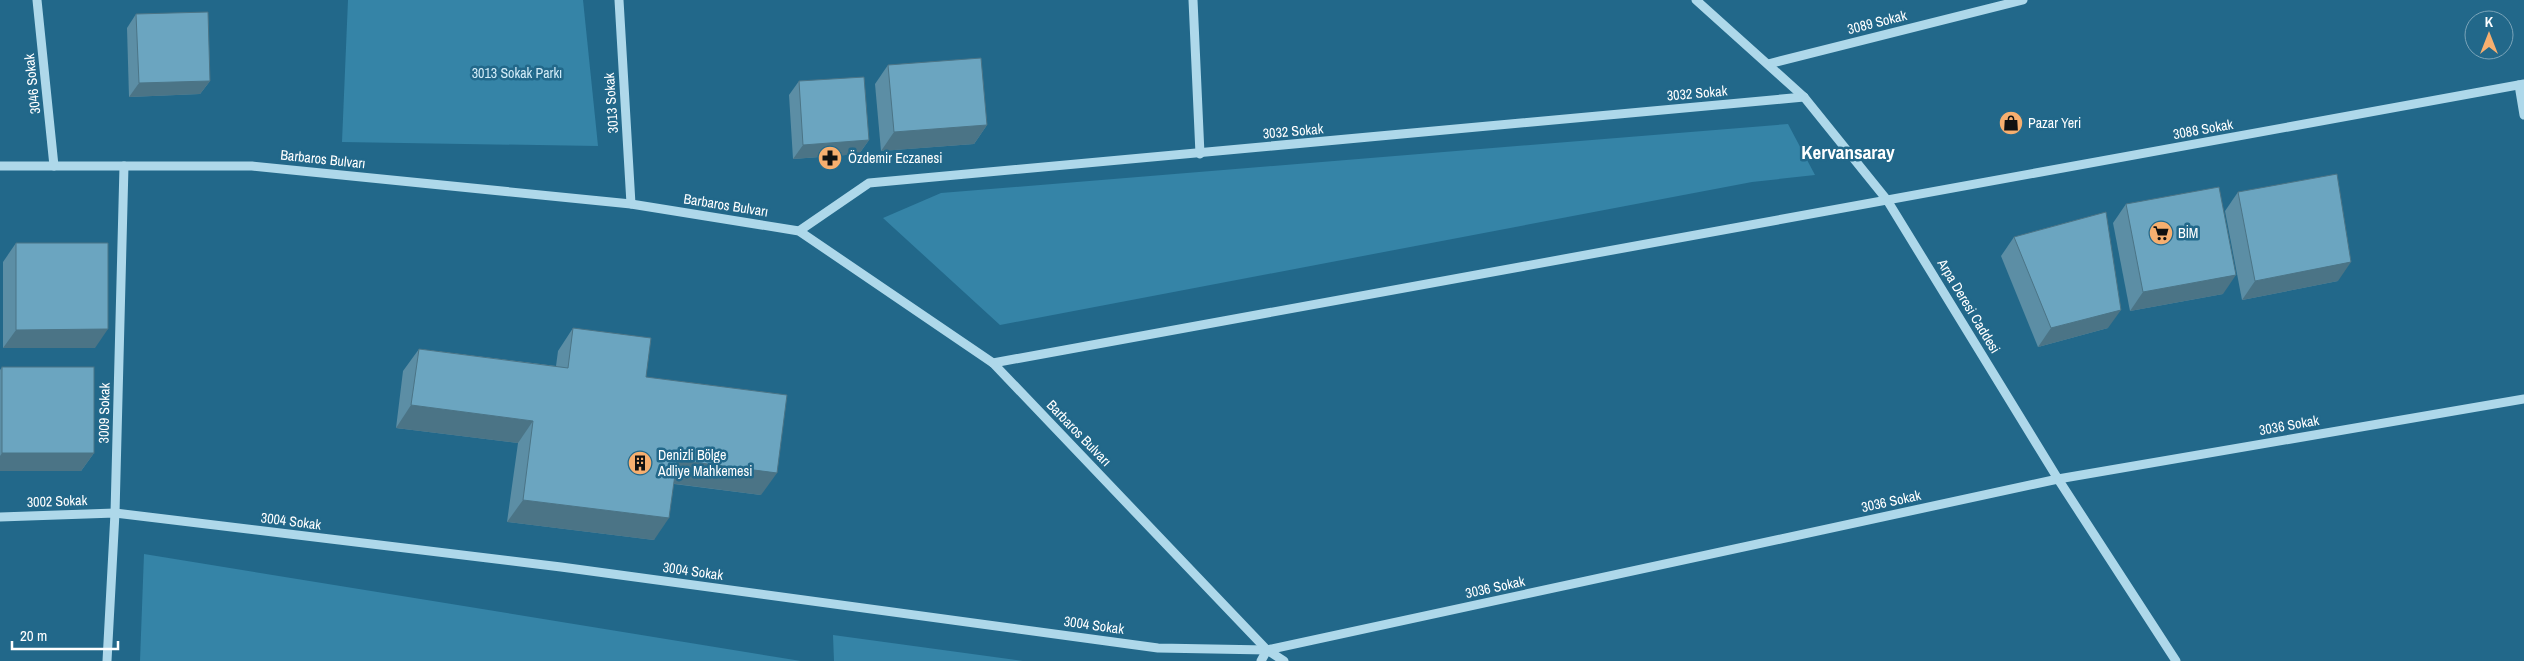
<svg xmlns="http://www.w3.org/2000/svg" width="2524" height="661" font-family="'Archivo Narrow',sans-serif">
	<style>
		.green { fill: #3584a7 }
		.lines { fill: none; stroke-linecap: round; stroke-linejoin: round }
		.minor { stroke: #aed8ea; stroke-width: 9 }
		.wall { fill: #5c8ea5 }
		.shaded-wall { fill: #4b7486 }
		.building { fill: #6ba5c0; stroke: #4b7486 }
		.labels { text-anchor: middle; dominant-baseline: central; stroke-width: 5; stroke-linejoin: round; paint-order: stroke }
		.street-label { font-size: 14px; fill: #fff; stroke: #22688a }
		.park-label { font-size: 14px; fill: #d2ecf8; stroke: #22688a }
		.poi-label { font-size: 14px; fill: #fff; stroke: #22688a; text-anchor: start }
		.district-label { font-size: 19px; font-weight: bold; fill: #fff; stroke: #22688a }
	</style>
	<rect width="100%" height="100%" fill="#22688a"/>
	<!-- green -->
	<g class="green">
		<path d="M348 0H583L598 146 342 142Z"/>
		<path d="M1788 124 1815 175 1752 182 1000 325 883 218 941 193Z"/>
		<path d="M144 554 801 661H140Z"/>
		<path d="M833 635 1023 661H834Z"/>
	</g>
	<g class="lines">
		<!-- minor -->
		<g class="minor">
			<path d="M37 0 54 166"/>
			<path d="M619 0 631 204"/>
			<path d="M1193 0 1200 154"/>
			<path d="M1696 0 1804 97 1887 200 2058 479 2176 661"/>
			<path d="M1768 64 2023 0"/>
			<path d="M2519 85 2524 115"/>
			<path d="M0 166H252L631 204 799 231 993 363 1267 650 1284 661"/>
			<path d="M799 231 869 183 1804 97"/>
			<path d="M993 363 2524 84"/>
			<path d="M0 517 115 513 561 567 1158 648 1267 650 2058 479 2524 399"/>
			<path d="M107 661 115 513 124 166"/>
			<path d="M1261 661 1267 650"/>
		</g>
	</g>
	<!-- wall -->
	<g class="wall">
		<path d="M136 14 210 81 200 94 129 97 127 28Z"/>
		<path d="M888 65 987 125 974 144 881 151 875 84Z"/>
		<path d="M799 81 869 140 859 154 793 159 789 95Z"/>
		<path d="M2238 192 2338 281 2242 300 2225 211Z"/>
		<path d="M2126 204 2223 294 2130 311 2113 223Z"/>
		<path d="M2014 237 2108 328 2038 347 2001 256Z"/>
		<path d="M16 243 95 348H3V262Z"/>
		<path d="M573 328 646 377 761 495 674 484 654 540 507 522 518 443 396 428 403 371 419 349 556 366 558 351Z"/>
		<path d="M2 367 94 453 81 471H0V370Z"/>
	</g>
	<!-- shaded-wall -->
	<g class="shaded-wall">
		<path d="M210 81 200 94 129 97 139 83Z"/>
		<path d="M987 125 974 144 881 151 894 132Z"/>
		<path d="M869 140 859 154 793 159 803 145Z"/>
		<path d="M2351 262 2338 281 2242 300 2255 281Z"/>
		<path d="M2236 275 2223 294 2130 311 2143 292Z"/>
		<path d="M2121 310 2108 328 2038 347 2051 328Z"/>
		<path d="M108 329 95 348H3L16 330Z"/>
		<path d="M411 405 533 421 518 443 396 428Z"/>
		<path d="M2 453H94L81 471H0V456Z"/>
		<path d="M677 460 777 473 761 495 661 482Z"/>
		<path d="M523 500 669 518 654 540 507 522Z"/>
	</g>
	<!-- building -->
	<g class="building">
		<path d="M208 12 210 81 139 83 136 14Z"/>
		<path d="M981 58 987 125 894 132 888 65Z"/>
		<path d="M864 77 869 140 803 145 799 81Z"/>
		<path d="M2337 174 2351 262 2255 281 2238 192Z"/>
		<path d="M2219 187 2236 275 2143 292 2126 204Z"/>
		<path d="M2106 212 2121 310 2051 328 2014 237Z"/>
		<path d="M16 243H108V329L16 330Z"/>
		<path d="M573 328 651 338 646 377 787 395 777 473 677 460 669 518 523 500 533 421 411 405 419 349 568 368Z"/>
		<rect x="2" y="367" width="92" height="86"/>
	</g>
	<!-- icons -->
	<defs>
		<g id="shop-disc" transform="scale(1.25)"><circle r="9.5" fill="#f7af6f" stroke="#22688a"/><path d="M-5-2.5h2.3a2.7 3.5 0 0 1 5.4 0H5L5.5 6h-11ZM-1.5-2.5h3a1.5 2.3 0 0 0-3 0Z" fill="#111"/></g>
		<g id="pharmacy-disc" transform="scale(1.25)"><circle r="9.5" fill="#f7af6f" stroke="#22688a"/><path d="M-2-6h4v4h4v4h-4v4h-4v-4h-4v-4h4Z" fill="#111"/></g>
		<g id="supermarket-disc" transform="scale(1.25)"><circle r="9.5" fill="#f7af6f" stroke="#22688a"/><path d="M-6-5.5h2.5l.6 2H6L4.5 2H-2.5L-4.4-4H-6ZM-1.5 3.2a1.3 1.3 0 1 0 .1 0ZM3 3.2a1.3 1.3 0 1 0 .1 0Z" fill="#111"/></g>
		<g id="building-disc" transform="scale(1.25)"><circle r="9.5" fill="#f7af6f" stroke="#22688a"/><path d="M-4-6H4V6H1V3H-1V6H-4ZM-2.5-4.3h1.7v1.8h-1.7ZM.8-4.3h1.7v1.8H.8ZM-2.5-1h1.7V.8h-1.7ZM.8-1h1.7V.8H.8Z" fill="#111"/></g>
	</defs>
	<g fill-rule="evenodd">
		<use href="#shop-disc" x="2011" y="123"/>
		<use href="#pharmacy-disc" x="830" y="158"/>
		<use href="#supermarket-disc" x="2161" y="233"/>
		<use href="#building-disc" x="640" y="463"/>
	</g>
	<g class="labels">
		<!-- street labels -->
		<g class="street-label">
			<text transform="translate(1877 22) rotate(-14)">3089 Sokak</text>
			<text transform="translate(32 84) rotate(-96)">3046 Sokak</text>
			<text transform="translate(1697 93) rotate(-5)">3032 Sokak</text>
			<text transform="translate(611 103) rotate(-94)">3013 Sokak</text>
			<text transform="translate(2203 129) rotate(-10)">3088 Sokak</text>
			<text transform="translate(1293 131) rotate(-5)">3032 Sokak</text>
			<text transform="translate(323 159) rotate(6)">Barbaros Bulvarı</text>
			<text transform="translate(726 205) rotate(9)">Barbaros Bulvarı</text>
			<text transform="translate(1969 306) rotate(59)">Arpa Deresi Caddesi</text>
			<text transform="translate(104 413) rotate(-89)">3009 Sokak</text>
			<text transform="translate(2289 425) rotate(-10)">3036 Sokak</text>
			<text transform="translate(1079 433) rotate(46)">Barbaros Bulvarı</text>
			<text transform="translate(57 501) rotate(-2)">3002 Sokak</text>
			<text transform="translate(1891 501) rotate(-12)">3036 Sokak</text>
			<text transform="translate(291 521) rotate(7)">3004 Sokak</text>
			<text transform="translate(693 571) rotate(8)">3004 Sokak</text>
			<text transform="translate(1495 587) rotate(-12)">3036 Sokak</text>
			<text transform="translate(1094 625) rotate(8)">3004 Sokak</text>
		</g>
		<!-- park labels -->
		<g class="park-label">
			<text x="517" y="73">3013 Sokak Parkı</text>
		</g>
		<!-- poi labels -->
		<g class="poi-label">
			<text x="2028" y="123">Pazar Yeri</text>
			<text x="848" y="158">Özdemir Eczanesi</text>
			<text x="2178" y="233">BİM</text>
			<text x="658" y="455">Denizli Bölge<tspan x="658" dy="16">Adliye Mahkemesi</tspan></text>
		</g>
		<!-- district labels -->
		<g class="district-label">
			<text x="1848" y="152">Kervansaray</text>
		</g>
	</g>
	<!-- north arrow -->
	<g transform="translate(2489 35)"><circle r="24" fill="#22688a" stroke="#7aa4b9"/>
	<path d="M0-4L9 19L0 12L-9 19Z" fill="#f7af6f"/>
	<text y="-8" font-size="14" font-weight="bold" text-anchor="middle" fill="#ffffff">K</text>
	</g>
	<!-- scale -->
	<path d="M12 641v8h106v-8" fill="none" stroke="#ffffff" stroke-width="2.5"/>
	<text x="20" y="641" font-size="15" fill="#ffffff" stroke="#22688a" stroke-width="4" paint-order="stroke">20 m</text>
</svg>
